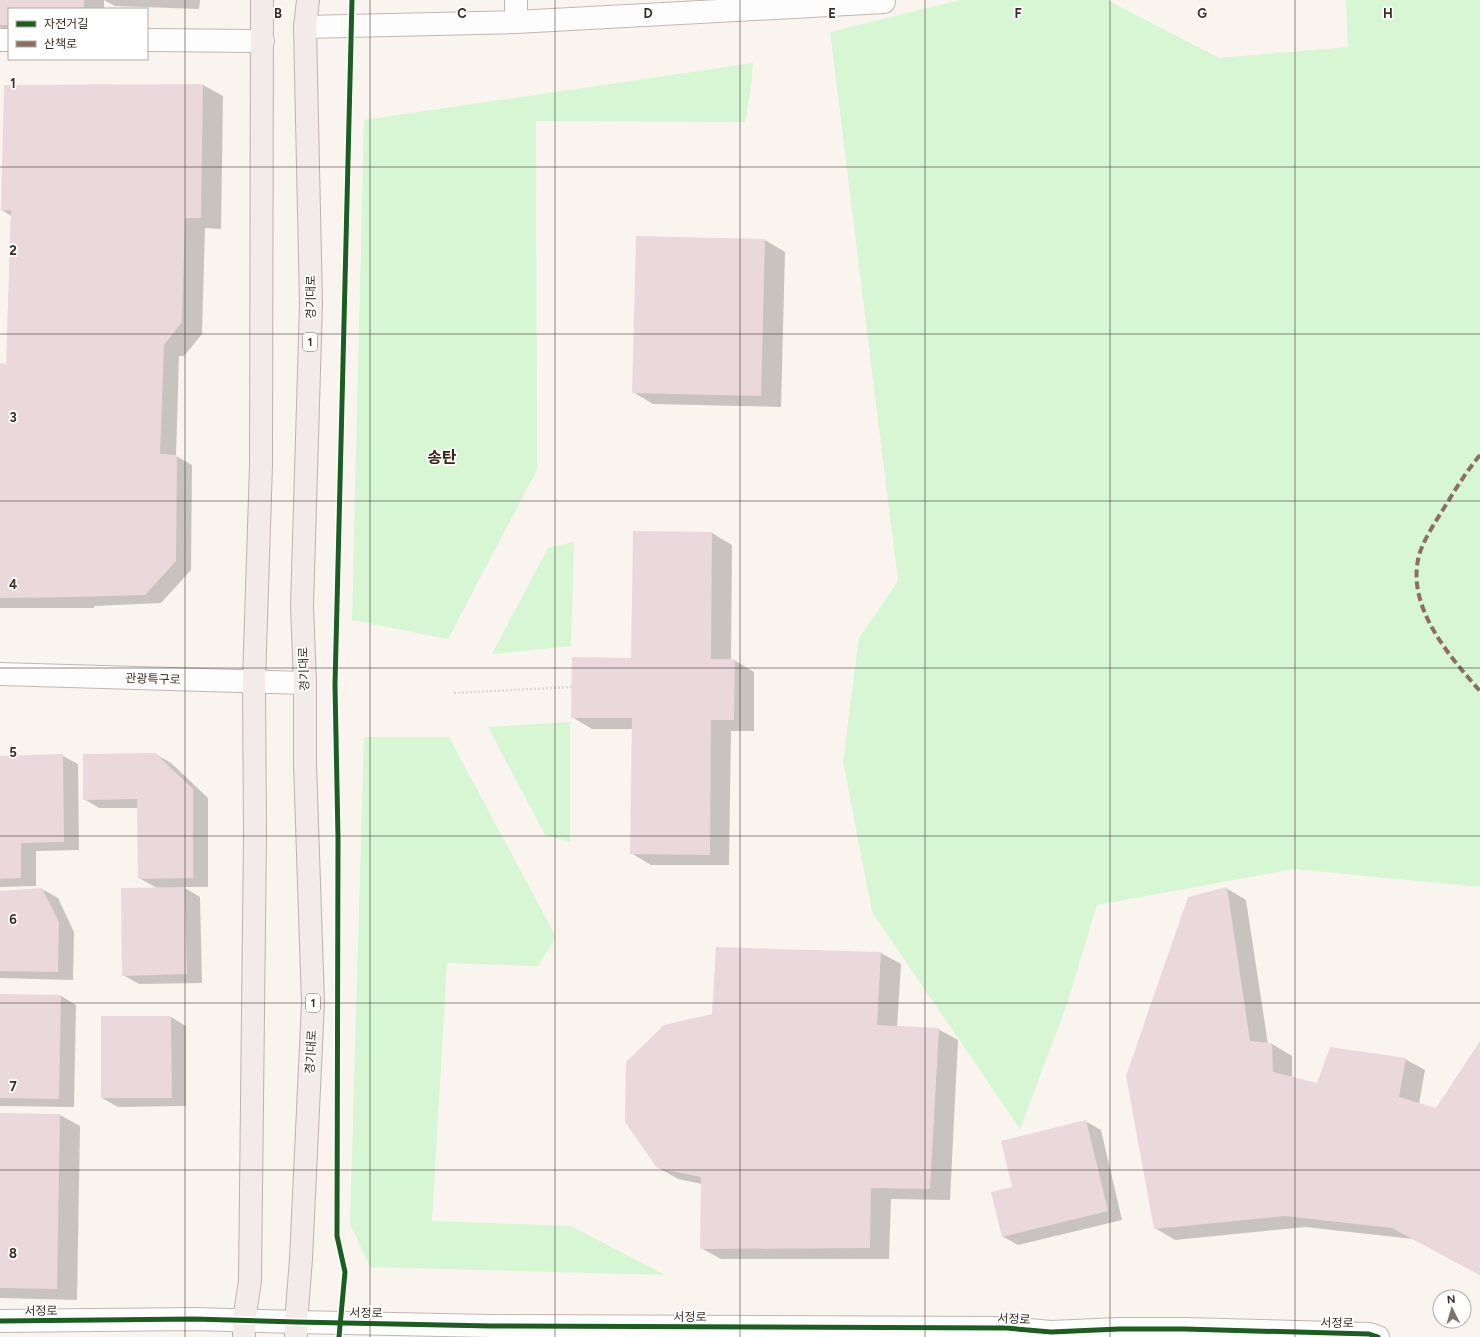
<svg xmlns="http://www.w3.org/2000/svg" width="1480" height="1337" font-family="Figtree,'Noto Sans KR',sans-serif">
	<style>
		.green { fill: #d6f6d4 }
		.shadow { fill: #0003 }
		.building { fill: #ebd8dc }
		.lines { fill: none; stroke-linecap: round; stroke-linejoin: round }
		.minor-casing { stroke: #bfb7b1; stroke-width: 24 }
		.tertiary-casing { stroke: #bfb7b1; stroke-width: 24 }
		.primary-casing { stroke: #bfb1ae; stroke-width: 24 }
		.path { stroke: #dbd9d7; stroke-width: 2.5; stroke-dasharray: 2 2; stroke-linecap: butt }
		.minor { stroke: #fefdfd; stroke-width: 22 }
		.tertiary { stroke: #fefdfd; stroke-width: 22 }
		.primary { stroke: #f2ebea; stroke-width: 22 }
		.quiet { stroke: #8d6e63; stroke-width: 4; stroke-dasharray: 8 4; stroke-linecap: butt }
		.cycleway-casing { stroke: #fff; stroke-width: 8 }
		.cycleway { stroke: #1b5e20; stroke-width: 5 }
		.grid { fill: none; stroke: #382d25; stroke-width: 1; stroke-opacity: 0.55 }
		.labels { text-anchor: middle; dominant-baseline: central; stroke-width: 3.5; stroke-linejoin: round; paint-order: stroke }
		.shield { fill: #fff; stroke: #746c66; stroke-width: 1 }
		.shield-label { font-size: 11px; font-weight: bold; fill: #382d25 }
		.street-label { font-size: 12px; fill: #382d25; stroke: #fff }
		.district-label { font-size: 16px; font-weight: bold; fill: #3a2413; stroke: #fff }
		.grid-label { font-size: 13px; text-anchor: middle; font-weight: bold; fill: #382d25; stroke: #fff; stroke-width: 3.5; stroke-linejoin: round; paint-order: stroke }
	</style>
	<rect width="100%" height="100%" fill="#faf4ef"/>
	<!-- green -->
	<g class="green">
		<path d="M960 0H1107L1219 58 1348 47 1346 0H1480V887L1294 869 1097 905 1067 1004 1020 1129 872 912 843 761 859 638 898 581 830 32Z"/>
		<path d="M753 63 751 87 745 122 536 121 537 470 448 639 352 620 364 120Z"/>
		<path d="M574 542 571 646 492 654 548 548Z"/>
		<path d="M570 722V842L545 835 488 727Z"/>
		<path d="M364 737H449L556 937 538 966 447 963 432 1221 571 1226 665 1275 370 1267 350 1224Z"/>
	</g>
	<!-- shadow -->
	<g class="shadow">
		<path d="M0 0H200L199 9 115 6 104 0V9H9V33L0 27Z"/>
		<path d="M203 85 223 96 221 229 205 228 202 334 184 356H179L176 456 192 465 191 570 161 603 94 606V608H0V364L7 365 11 216 2 210Z"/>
		<path d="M637 237 765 240 785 252 781 407 653 404 633 392Z"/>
		<path d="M634 532 712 533 732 545 731 660H734L754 672V731H731L729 865H651L631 853 633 729H592L572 717 632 659Z"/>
		<path d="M155 754 171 763 208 798V887H183L200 897 202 983 139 984 123 975 157 888 139 878V808H99L84 799Z"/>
		<path d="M63 756 78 764 79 850 36 851V886L0 887V757Z"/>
		<path d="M1226 888 1246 900 1268 1044H1272L1292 1056V1078L1318 1084 1405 1059 1425 1070 1419 1104 1436 1109 1480 1043V1275L1413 1239 1305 1227 1175 1240 1155 1228Z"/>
		<path d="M42 889 58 898 74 932 73 980 0 978V892Z"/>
		<path d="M881 953 901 964 897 1027 938 1029 958 1040 950 1200 891 1199 889 1259H721L701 1248 702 1184 678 1179 657 1167 713 1015Z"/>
		<path d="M0 995 61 996 76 1005 74 1107 0 1106Z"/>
		<path d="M102 1017H171L186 1026V1106L118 1107 102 1098Z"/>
		<path d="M0 1114 60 1115 80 1126 77 1300 0 1298Z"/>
		<path d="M1085 1121 1101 1130 1122 1220 1018 1245 1002 1236 1014 1188Z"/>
	</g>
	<!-- building -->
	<g class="building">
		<path d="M0 0H84V9H9V25H0Z"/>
		<path d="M203 84 201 218H185L182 322 164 345 160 454 177 455 176 561 145 595 74 597 0 598V363L6 364 11 210 1 211 4 85Z"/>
		<path d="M636 236 765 239 761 396 632 393Z"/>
		<path d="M633 531 712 532 711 659H735L734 720H711L710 855 630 854 632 718H571L572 657 631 658Z"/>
		<path d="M155 753 193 789V878L138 879 137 799 83 800V754Z"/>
		<path d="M63 754 64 842 21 843V878L0 879V756Z"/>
		<path d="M185 887 187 974 122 976 121 888Z"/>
		<path d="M1227 887 1250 1041 1272 1043 1273 1072 1317 1083 1330 1047 1406 1058 1399 1097 1436 1108 1480 1041V1275L1392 1228 1285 1216 1154 1229 1126 1076 1188 897Z"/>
		<path d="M42 888 59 922 58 972 0 971V891Z"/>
		<path d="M716 947 881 952 877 1025 939 1028 930 1189 871 1188 870 1248 700 1249 701 1177 657 1168 625 1122 626 1062 664 1025 712 1014Z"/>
		<path d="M0 994 61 995 59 1099 0 1098Z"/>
		<path d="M101 1016H171L172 1098H101Z"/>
		<path d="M0 1113 60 1114 57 1289 0 1288Z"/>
		<path d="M1086 1120 1108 1211 1002 1237 991 1192 1012 1187 1001 1141Z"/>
	</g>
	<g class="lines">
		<!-- minor casing -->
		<g class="minor-casing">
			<g id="minor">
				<path d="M516 22 884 2"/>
				<path d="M305 27 516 22V0"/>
			</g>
		</g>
		<!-- tertiary casing -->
		<g class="tertiary-casing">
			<g id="tertiary">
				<path d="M0 40H9"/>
				<path d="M147 40 263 41"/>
				<path d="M0 674 305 683"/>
				<path d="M0 1321 194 1319 296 1322 491 1326 1006 1328 1051 1332 1119 1329H1184L1369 1334 1378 1337"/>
			</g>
		</g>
		<!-- primary casing -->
		<g class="primary-casing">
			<g id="primary">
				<path d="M244 1337V1320L250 1281 255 835 254 681 261 465 262 0"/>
				<path d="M296 1337V1322L301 1259 313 1003 305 764V683L302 606 311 304 305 27 308 0"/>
			</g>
		</g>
		<!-- path -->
		<path class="path" d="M454 693 572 687"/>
		<!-- minor -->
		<use href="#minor" class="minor"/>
		<!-- tertiary -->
		<use href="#tertiary" class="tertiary"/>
		<!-- primary -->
		<use href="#primary" class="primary"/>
		<!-- quiet -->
		<path class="quiet" d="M1480 455C1466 472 1455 490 1444 508 1436 521 1420 545 1418 560 1408 609 1450 657 1480 691"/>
		<!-- cycleway casing -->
		<g class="cycleway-casing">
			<g id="cycleway">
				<path d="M0 1321 194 1319 296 1322 491 1326 1006 1328 1051 1332 1119 1329H1184L1369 1334 1378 1337"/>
				<path d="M339 1337 345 1272 337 1236 338 838 335 685 352 0"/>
			</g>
		</g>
		<!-- cycleway -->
		<use href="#cycleway" class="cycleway"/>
	</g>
	<!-- grid -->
	<path class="grid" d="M185 0V1337M370 0V1337M555 0V1337M740 0V1337M925 0V1337M1110 0V1337M1295 0V1337M0 167H1480M0 334H1480M0 501H1480M0 668H1480M0 836H1480M0 1003H1480M0 1170H1480"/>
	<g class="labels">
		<!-- shield labels -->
		<g class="shield">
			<rect x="303" y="333" width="14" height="18" rx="3"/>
			<rect x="306" y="994" width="14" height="18" rx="3"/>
		</g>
		<g class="shield-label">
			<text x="310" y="342">1</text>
			<text x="313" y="1003">1</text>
		</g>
		<!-- street labels -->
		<g class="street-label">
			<text transform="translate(311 297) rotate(-90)">경기대로</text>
			<text transform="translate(304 669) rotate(-92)">경기대로</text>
			<text transform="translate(153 679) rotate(2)">관광특구로</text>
			<text transform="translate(311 1052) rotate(-87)">경기대로</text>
			<text transform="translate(41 1311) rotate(-1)">서정로</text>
			<text transform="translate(366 1313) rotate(1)">서정로</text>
			<text x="690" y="1317">서정로</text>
			<text transform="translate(1014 1319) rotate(3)">서정로</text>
			<text transform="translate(1337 1323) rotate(1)">서정로</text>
		</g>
		<!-- district labels -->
		<g class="district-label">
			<text x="442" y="457">송탄</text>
		</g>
	</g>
	<g class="grid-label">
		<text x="278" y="18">B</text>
		<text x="462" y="18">C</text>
		<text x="648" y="18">D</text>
		<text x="832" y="18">E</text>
		<text x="1018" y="18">F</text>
		<text x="1202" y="18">G</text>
		<text x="1388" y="18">H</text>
		<text x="13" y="88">1</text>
		<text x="13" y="255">2</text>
		<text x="13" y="422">3</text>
		<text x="13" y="589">4</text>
		<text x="13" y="757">5</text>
		<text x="13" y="924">6</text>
		<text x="13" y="1091">7</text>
		<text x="13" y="1258">8</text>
	</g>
	<!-- legend -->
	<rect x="8" y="8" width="140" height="52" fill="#ffffff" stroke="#afaba8"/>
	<rect x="16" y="21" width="20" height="6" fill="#1b5e20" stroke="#afaba8"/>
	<text x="44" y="28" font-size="12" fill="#382d25">자전거길</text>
	<rect x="16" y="41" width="20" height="6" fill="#8d6e63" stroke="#afaba8"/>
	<text x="44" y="48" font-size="12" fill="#382d25">산책로</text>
	<!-- north arrow -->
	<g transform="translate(1452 1309) rotate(355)"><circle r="19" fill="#ffffff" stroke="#afaba8"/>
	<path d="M0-3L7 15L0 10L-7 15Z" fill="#7c736c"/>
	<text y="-6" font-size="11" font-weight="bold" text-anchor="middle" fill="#382d25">N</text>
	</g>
</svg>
